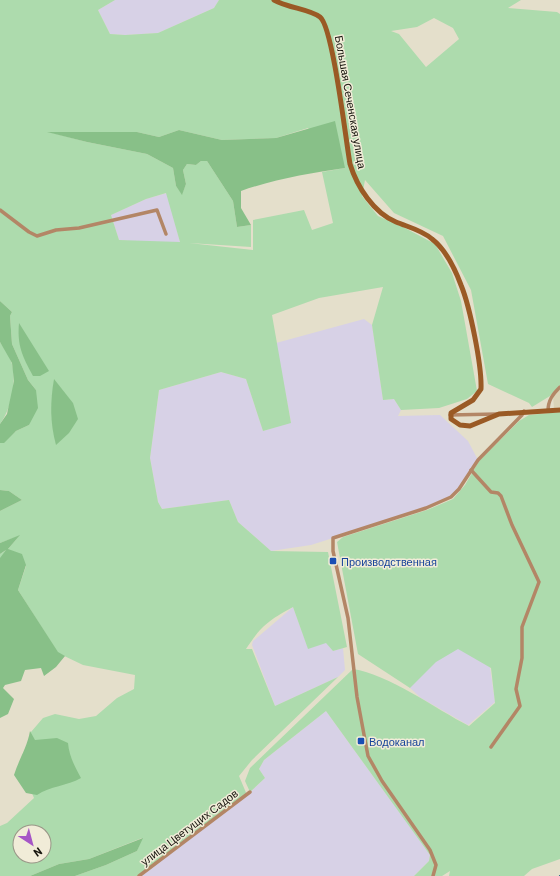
<svg xmlns="http://www.w3.org/2000/svg" width="560" height="876" font-family="Barlow,sans-serif">
	<style>
		.built { fill: #dad4b8 }
		.industrial { fill: #d7d1e6 }
		.green { fill: #addbad; fill-rule: evenodd }
		.forest { fill: #88c088 }
		.lines { fill: none; stroke-linecap: round; stroke-linejoin: round }
		.stream { stroke: #366f88; stroke-width: 1 }
		.street { stroke: #b38666; stroke-width: 3.5 }
		.secondary { stroke: #9a5a25; stroke-width: 5 }
		.transit-dot { fill: #1a4fb4; stroke: #f1ecd8; stroke-width: 1.5 }
		.labels { text-anchor: middle; dominant-baseline: central; stroke-width: 3; stroke-linejoin: round; paint-order: stroke }
		.street-label { font-size: 11px; fill: #16140d; stroke: #f1ecd8 }
		.transit-label { font-size: 11px; fill: #164399; stroke: #f1ecd8; text-anchor: start }
	</style>
	<rect width="100%" height="100%" fill="#e4dfcb"/>
	<!-- built -->
	<path class="built" d="M560 389V407L554 408 553 397Z"/>
	<!-- industrial -->
	<g class="industrial">
		<path d="M115 0H219L214 8 158 33 125 35 110 34 98 10Z"/>
		<path d="M167 193 180 242H140L119 240 111 215 146 199Z"/>
		<path d="M364 319 372 325 383 400 394 399 401 410 398 416 440 415 468 441 478 460 459 489 444 501 333 538 311 545 271 551 238 522 229 500 162 509 158 502 150 458 159 390 221 372 246 379 263 431 291 422 276 343Z"/>
		<path d="M293 607 308 648 326 642 333 651 343 648 345 670 338 677 275 706 252 645 253 641Z"/>
		<path d="M458 648 490 667 495 702 468 725 421 698 409 687 436 661Z"/>
		<path d="M326 711 430 855 429 861 414 876H139L247 795 265 778 259 769 264 760Z"/>
	</g>
	<!-- green -->
	<g class="green">
		<path d="M0 0H115L98 10 110 34 125 35 158 33 214 8 219 0H521L508 8 557 12 560 14V385L550 396 532 407 529 403 488 384 471 290 443 236 394 213 365 180 362 196 378 216 405 228 435 244 452 273 461 301 477 391 467 399 439 408 401 410 394 399 383 400 372 325 383 287 319 298 272 315 291 423 263 431 246 379 221 372 159 390 150 458 158 502 162 509 229 500 238 522 271 551 328 552 347 647 333 651 326 643 308 649 293 607C269 620 261 626 246 649H252L275 706 338 677 252 760 239 776 247 795 139 876H75L106 865 137 851 142 838 89 859 59 864 30 876H0V826L7 823 34 798 26 779 31 732 43 718 55 714 79 719 96 716 117 698 134 689 135 675 83 665 58 653 18 590 26 566 0 558V554L8 549 19 536 0 543V511L22 500 9 491 0 490V443L4 442 16 431 29 425 36 390 28 380 12 344 10 316 12 312 0 301ZM434 18 453 28 459 39 426 67 399 34 391 31 417 27ZM308 128 345 168 322 172 333 223 312 230 304 210 253 220V250L189 243 251 247V225L237 227 233 201 207 161H201L196 165 187 164 183 170 186 184 182 194 176 186 173 168 147 154 87 142 49 132H137L159 137 179 130 222 140 276 138ZM166 193 180 242 119 240 111 215 146 199ZM20 832H44V856H20Z"/>
		<path d="M0 342C4 348 10 356 12 364 17 383 11 409 0 424Z"/>
		<path d="M560 412V859L532 869 524 876H449L450 871 442 876H414L429 861 430 855 326 711 264 760 259 769 265 778 250 792 245 781 250 768 353 669C388 674 436 709 469 726L495 703 491 668 458 649 436 662 410 688 358 654 337 542 343 537 427 510 453 499 465 485 479 461 519 421 529 415Z"/>
	</g>
	<!-- forest -->
	<g class="forest">
		<path d="M335 121 345 168C310 173 275 179 241 191V208L251 225 237 227 233 201 207 161H201L196 165 187 164 183 170 186 184 182 195 176 186 173 168 147 154 87 142 47 132H137L159 137 179 130 222 140 276 138Z"/>
		<path d="M0 301 12 312 10 316 12 344 28 380 36 390 38 408 29 425 16 431 4 443H0V424L7 414 14 381 12 363 0 342Z"/>
		<path d="M19 323 49 371 40 376H33C22 356 17 345 19 323Z"/>
		<path d="M54 379 73 403 78 419 69 433 56 445C50 423 50 402 54 379Z"/>
		<path d="M0 490 9 491 22 500 0 511Z"/>
		<path d="M20 535 8 549 22 554 26 565 18 590 58 652 65 656 56 667 44 676 41 668 25 670 21 681 5 685 3 688 14 699 8 714 0 718V558L6 550 0 554V543Z"/>
		<path d="M30 731 35 740 57 738 68 743C69 756 75 767 81 778 67 786 50 786 37 795L26 793 14 775C19 759 27 748 30 731Z"/>
		<path d="M143 838 137 851 106 865 75 876H30L59 864 89 859Z"/>
	</g>
	<g class="lines">
		<!-- stream -->
		<path class="stream" d="M559 876 560 875"/>
		<!-- street -->
		<g class="street">
			<path d="M0 210 29 232 37 236 56 230 79 228 157 210 166 234"/>
			<path d="M548 411C548 400 553 394 560 387"/>
			<path d="M450 415 497 414"/>
			<path d="M471 470 491 492 498 493 501 496 512 525 539 582 522 627V658L516 689 520 706 491 747"/>
			<path d="M139 876 250 792"/>
			<path d="M433 876 436 865 430 850 382 781 368 756 357 697 348 618 333 551V538L426 508 451 497 459 489 478 460 522 415 524 411"/>
		</g>
		<!-- secondary -->
		<path class="secondary" d="M274 0C288 8 309 9 320 17 333 27 346 142 350 164 357 187 374 213 396 222 408 227 422 230 432 239 445 249 455 269 461 285 470 307 482 366 481 389L473 400 451 413V419L460 425 470 426 499 414 560 410"/>
	</g>
	<!-- markers -->
	<g class="transit-dot">
		<rect x="329" y="557" width="8" height="8" rx="2"/>
		<rect x="357" y="737" width="8" height="8" rx="2"/>
	</g>
	<g class="labels">
		<!-- street labels -->
		<g class="street-label">
			<text transform="translate(351 102) rotate(80)">Большая Сеченская улица</text>
			<text transform="translate(189 827) rotate(-37)">улица Цветущих Садов</text>
		</g>
		<!-- transit labels -->
		<g class="transit-label">
			<text x="341" y="561">Производственная</text>
			<text x="369" y="741">Водоканал</text>
		</g>
	</g>
	<!-- north arrow -->
	<g transform="translate(32 844) rotate(144)"><circle r="19" fill="#f1ecd8" stroke="#999687"/>
	<path d="M0-3L7 15L0 10L-7 15Z" fill="#a656c6"/>
	<text y="-6" font-size="11" font-weight="bold" text-anchor="middle" fill="#16140d">N</text>
	</g>
</svg>
